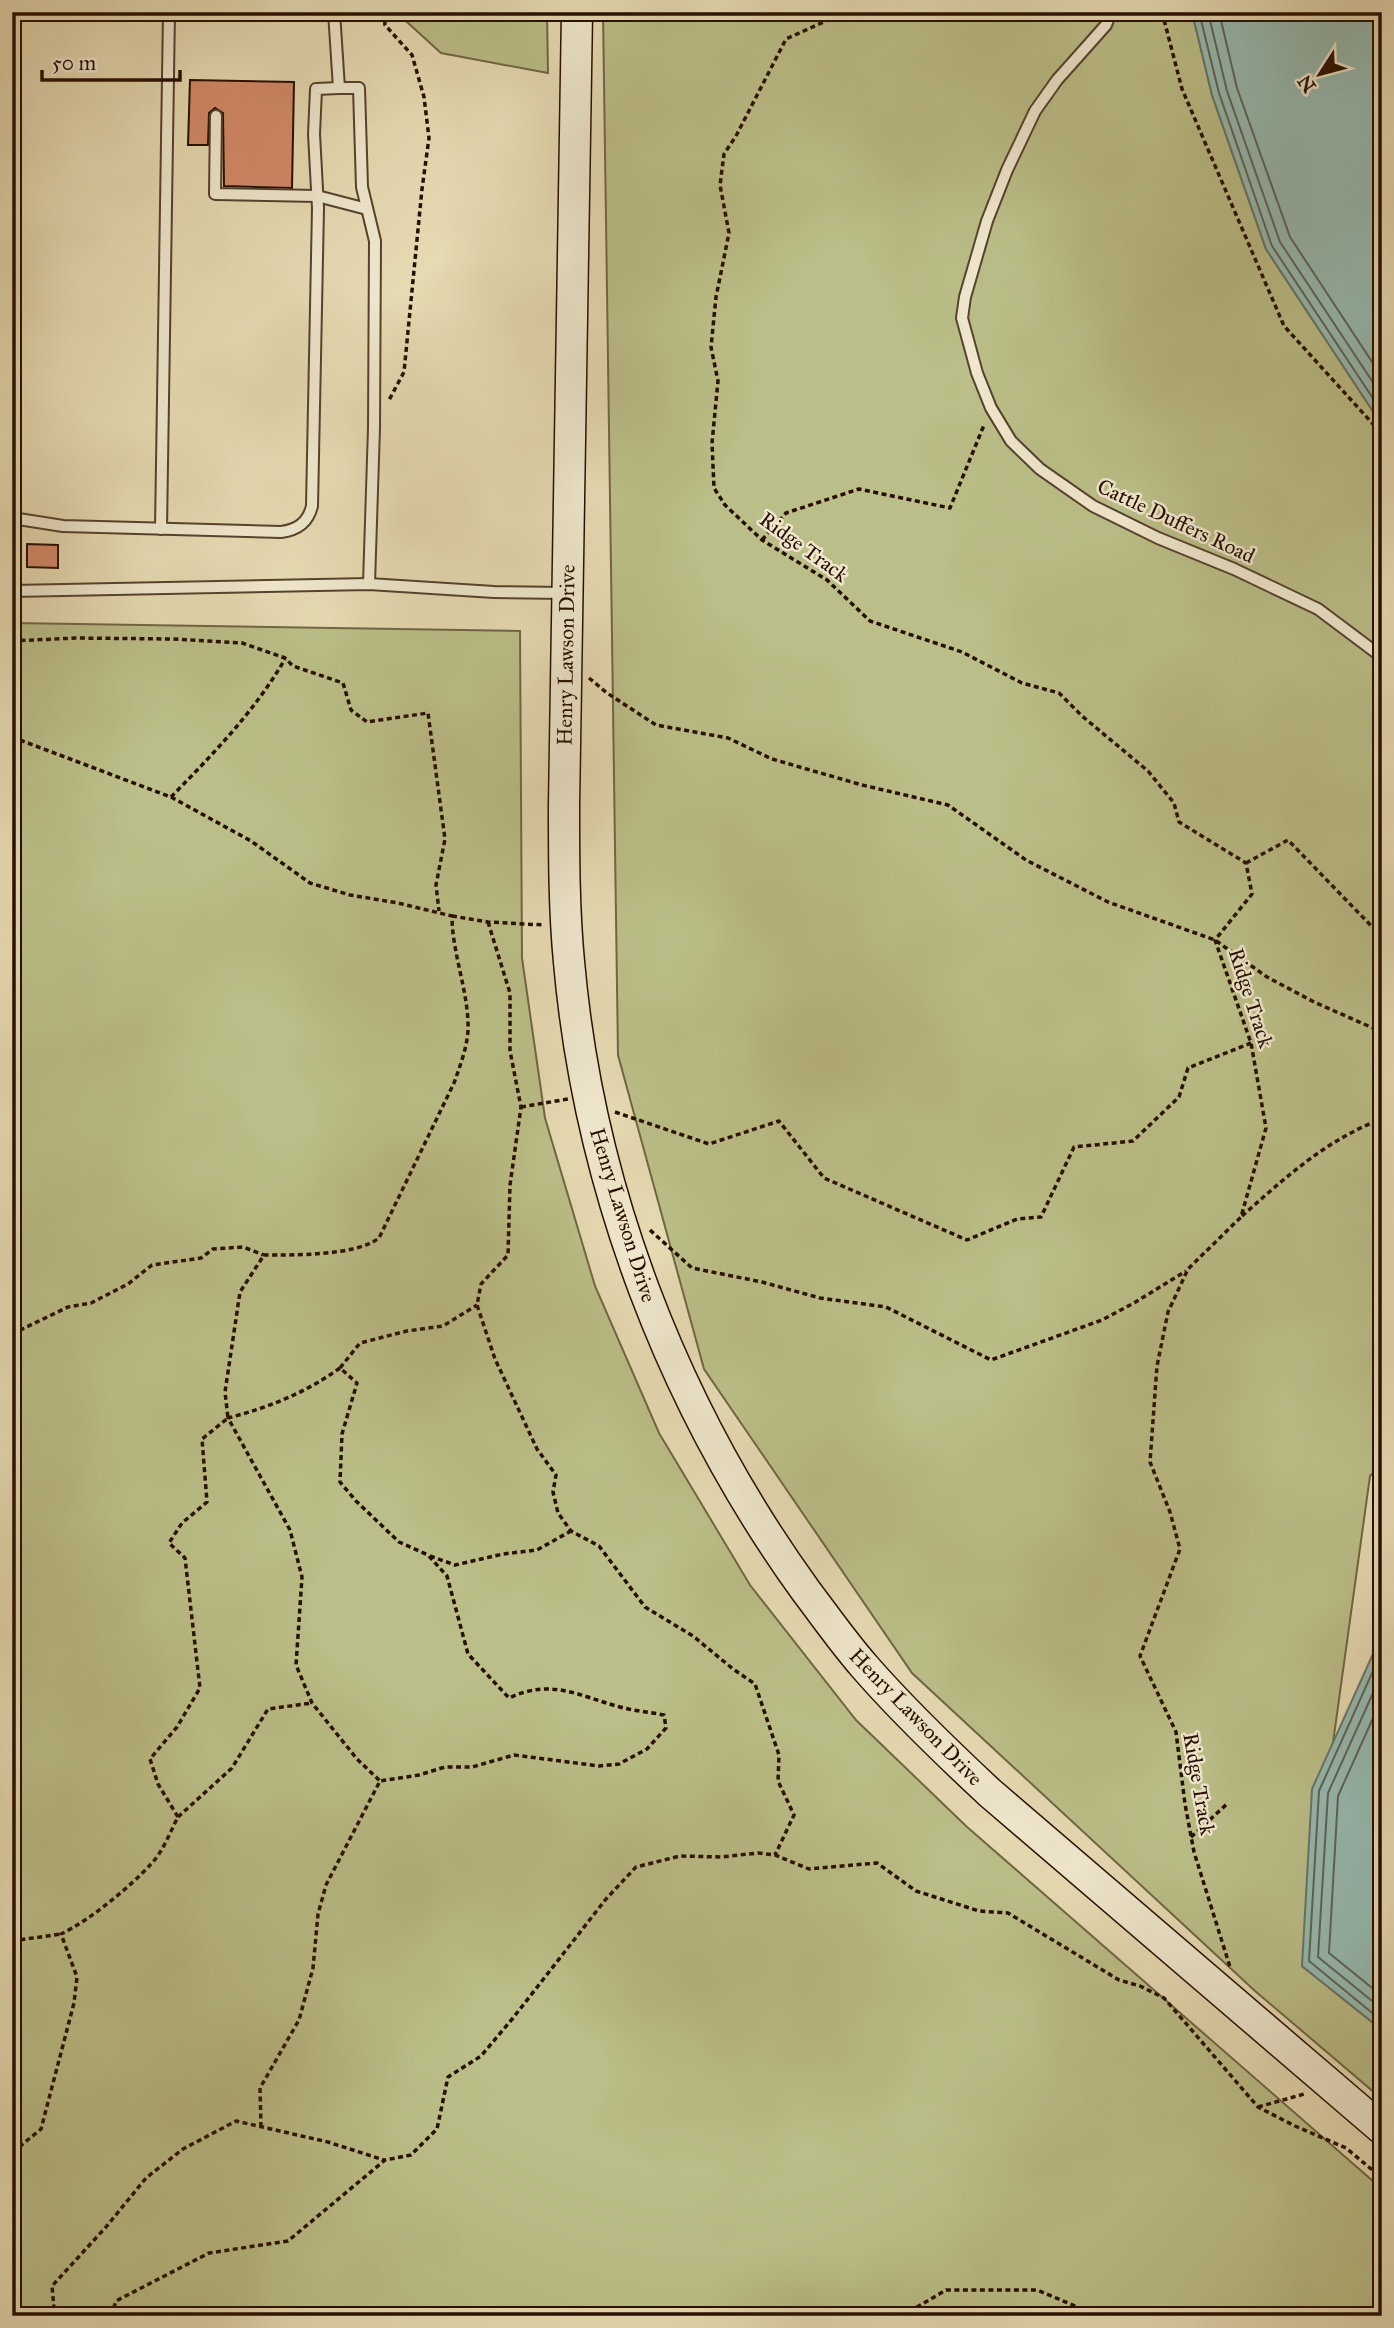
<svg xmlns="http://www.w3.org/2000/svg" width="1394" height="2328" font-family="'IM FELL Great Primer',serif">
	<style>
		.green { fill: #bbbe88; stroke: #706644; stroke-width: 2 }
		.water { fill: #96bab0; stroke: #69766a; stroke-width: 2 }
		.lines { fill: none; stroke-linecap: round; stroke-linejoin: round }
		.shore { stroke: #5e6458; stroke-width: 2 }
		.building { fill: #d38a6a; stroke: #260f01; stroke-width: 2 }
		.service-casing { stroke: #56422d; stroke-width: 14 }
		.secondary-casing { stroke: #260f01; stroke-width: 33 }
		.path { stroke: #260f01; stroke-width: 3.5; stroke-dasharray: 5 3.5; stroke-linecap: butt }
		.service { stroke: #efe7cd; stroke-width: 10 }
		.secondary { stroke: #efe7cd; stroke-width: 30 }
		.labels { text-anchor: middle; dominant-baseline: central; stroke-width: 5; stroke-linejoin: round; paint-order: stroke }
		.street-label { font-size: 21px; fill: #260f01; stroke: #efe7cd }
	</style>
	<rect width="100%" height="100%" fill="#e6dab2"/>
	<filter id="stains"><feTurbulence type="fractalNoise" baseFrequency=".00286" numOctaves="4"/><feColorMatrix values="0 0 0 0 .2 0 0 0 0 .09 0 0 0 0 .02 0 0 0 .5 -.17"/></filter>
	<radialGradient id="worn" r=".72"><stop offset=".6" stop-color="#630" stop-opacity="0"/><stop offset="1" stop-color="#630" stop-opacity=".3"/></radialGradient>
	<!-- green -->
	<g class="green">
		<path d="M396 12H547L548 73 441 53Z"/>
		<path d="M603 12H1192L1212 95 1266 249 1382 425V1464L1370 1476 1302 1966 1382 2030V2099L1255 1991 912 1673 704 1369 618 1055Z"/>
		<path d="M12 623 520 631 522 958 545 1118 595 1286 659 1433 750 1585 856 1720 966 1826 1382 2189V2316H12Z"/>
	</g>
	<!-- water -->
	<g class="water">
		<path d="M1192 12H1382V425L1266 249 1212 95Z"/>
		<path d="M1382 1634V2030L1302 1966 1312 1789Z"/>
	</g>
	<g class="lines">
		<!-- shore -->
		<g class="shore">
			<path d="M1199 12 1219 93 1272 246 1382 412"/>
			<path d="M1208 12 1227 91 1280 242 1382 396"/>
			<path d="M1219 12 1237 88 1290 237 1382 377"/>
			<path d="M1382 1651 1319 1791 1309 1961 1382 2021"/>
			<path d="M1382 1673 1328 1793 1318 1957 1382 2009"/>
			<path d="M1382 1698 1338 1796 1329 1953 1382 1996"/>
		</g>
	</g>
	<!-- building -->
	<g class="building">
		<path d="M190 80 294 82 292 188 224 186 223 113 215 108 209 113 208 145H188Z"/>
		<path d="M27 544 58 545V568L27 567Z"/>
	</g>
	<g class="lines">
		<!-- service casing -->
		<g class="service-casing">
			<g id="service">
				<path d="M334 12 339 88H359L362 187 375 241 374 428 369 584"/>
				<path d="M1111 12 1106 25 1057 80 1035 111 1007 170 987 221 965 297 962 318 977 373 991 408 1011 441 1040 469 1093 506 1158 538 1234 569 1318 609 1382 657"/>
				<path d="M216 116 215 194 317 196 367 209"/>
				<path d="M12 518 63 526 281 532C297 530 308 523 312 506L318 208 314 134 316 89 339 88"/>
				<path d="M161 529 169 12"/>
				<path d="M12 591 369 584 494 592 566 593"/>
			</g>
		</g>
		<!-- secondary casing -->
		<g class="secondary-casing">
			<path id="secondary" d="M577 12 564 806C564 858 564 910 569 962 589 1188 673 1407 806 1591 825 1616 843 1642 864 1666 903 1711 946 1752 990 1793L1382 2129"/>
		</g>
		<!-- path -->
		<g class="path">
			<path d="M384 12 385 25 412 55 424 97 429 138 422 189 404 372 388 402"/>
			<path d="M846 12 786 39 736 136 724 154 720 185 729 233 716 297 711 347 718 381 712 443 714 488 725 505 762 540 827 580 870 621 962 652 1022 683 1059 693 1082 716 1148 771 1174 803 1179 822 1246 863 1252 894 1215 940 1251 1043 1266 1128 1241 1217 1188 1269 1168 1312 1157 1366 1150 1462 1170 1512 1180 1549 1140 1656 1176 1732 1185 1804 1194 1852 1230 1967"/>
			<path d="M1162 12 1182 89 1284 326 1382 434"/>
			<path d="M762 540 786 513 859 489 950 508 984 425"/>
			<path d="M12 641 76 638 173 639 242 643 285 658 293 666 343 683 351 710 367 722 428 713 445 839 436 885 439 911"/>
			<path d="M589 678 607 693 656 725 728 738 772 759 862 785 948 805 1026 860 1108 902 1215 940 1267 977 1314 1002 1382 1032"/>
			<path d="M12 737 171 797 251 841 310 883 350 895 398 903 452 916C452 954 469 992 468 1030 467 1048 460 1066 454 1083L379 1238C356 1256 293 1255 264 1255L240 1292 225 1392 228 1418 202 1439 207 1502 182 1523 169 1543 185 1558 200 1688 177 1727 150 1759 158 1784 178 1817C170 1832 163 1852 151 1864 131 1886 89 1921 61 1934L77 1977 74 2003 41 2129 12 2153"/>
			<path d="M171 797C213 754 255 711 285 659"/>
			<path d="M12 849 15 855"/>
			<path d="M1246 863 1288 840 1382 937"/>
			<path d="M452 916 488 922 544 925"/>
			<path d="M488 922 510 993V1051L521 1107 510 1185 508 1255 481 1284 477 1305 495 1359 537 1449 556 1475 553 1492 558 1513 571 1531 599 1546 645 1607 693 1636 733 1669 755 1684 779 1755 778 1781 794 1815 775 1855"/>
			<path d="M521 1107 568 1099"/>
			<path d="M615 1112 709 1144 779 1121 824 1178 967 1240 1017 1219 1041 1217 1074 1147 1133 1141 1179 1097 1188 1068 1251 1043"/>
			<path d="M1242 1216C1285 1178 1327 1139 1382 1119"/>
			<path d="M650 1230 692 1268 762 1282 820 1298 886 1307 991 1360 1102 1320 1134 1303 1186 1271"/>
			<path d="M12 1334 68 1307 91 1303 128 1284 152 1265 201 1258 213 1249 243 1247 264 1255"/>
			<path d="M340 1368C305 1393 270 1407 228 1418L290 1530 302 1577 296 1665 312 1703 357 1759 380 1781"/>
			<path d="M430 1556 455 1565 503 1554 537 1550 571 1531"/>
			<path d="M178 1817 232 1768 268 1709 312 1703"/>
			<path d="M1191 1837 1228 1803"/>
			<path d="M12 1941 61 1934"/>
			<path d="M1258 2107 1304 2094"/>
			<path d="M261 2127 260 2088 299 2020 313 1968 318 1914 326 1885 380 1781 419 1775 445 1767H472L514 1755 599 1766 619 1764 647 1749 666 1728 664 1715C649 1712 634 1711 620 1707 579 1696 552 1678 509 1698L468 1654 447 1576 428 1555 399 1542 356 1501 340 1482 342 1434 357 1383 340 1368 360 1343 407 1331 443 1326 477 1305"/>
			<path d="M60 2316 54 2308 52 2286 106 2227 146 2178 183 2149 236 2121 328 2142 384 2160"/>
			<path d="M111 2316 116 2301 209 2253 288 2241 385 2160 411 2155 437 2129 448 2077 481 2056 513 2018 606 1899 636 1867 680 1856 721 1857 758 1853 775 1855 809 1869 877 1863 916 1891 979 1911 1008 1913 1119 1980 1140 1986 1164 1998 1258 2107 1295 2126 1346 2148 1382 2178"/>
			<path d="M902 2316 946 2290H1037L1099 2316"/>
		</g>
		<!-- service -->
		<use href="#service" class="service"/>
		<!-- secondary -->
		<use href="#secondary" class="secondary"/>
	</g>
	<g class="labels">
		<!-- street labels -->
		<g class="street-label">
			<text transform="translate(1176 521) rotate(25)">Cattle Duffers Road</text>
			<text transform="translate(804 547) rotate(36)">Ridge Track</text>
			<text transform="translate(566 655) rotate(-89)">Henry Lawson Drive</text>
			<text transform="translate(1251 998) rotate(72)">Ridge Track</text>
			<text transform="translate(623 1215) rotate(73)">Henry Lawson Drive</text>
			<text transform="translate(916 1717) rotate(46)">Henry Lawson Drive</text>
			<text transform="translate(1199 1784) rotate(80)">Ridge Track</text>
		</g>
	</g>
	<!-- margin -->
	<rect width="1394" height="2328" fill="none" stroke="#e6dab2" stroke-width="42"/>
	<rect x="14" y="14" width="1366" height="2300" fill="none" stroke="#260f01" stroke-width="3.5"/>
	<rect x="21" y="21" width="1352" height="2286" fill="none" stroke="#260f01" stroke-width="2"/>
	<!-- north arrow -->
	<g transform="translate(1320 74) rotate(234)" stroke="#efe7cd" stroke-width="5" paint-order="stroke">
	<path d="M0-5L12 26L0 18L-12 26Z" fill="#260f01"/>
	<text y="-10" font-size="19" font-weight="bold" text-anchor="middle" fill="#260f01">N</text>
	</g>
	<!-- scale -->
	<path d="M42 70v10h138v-10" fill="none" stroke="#260f01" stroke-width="3.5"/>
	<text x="52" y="70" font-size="21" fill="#260f01" stroke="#efe7cd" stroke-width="5" paint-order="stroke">50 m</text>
	<rect width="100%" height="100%" filter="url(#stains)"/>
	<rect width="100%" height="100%" fill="url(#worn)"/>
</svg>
